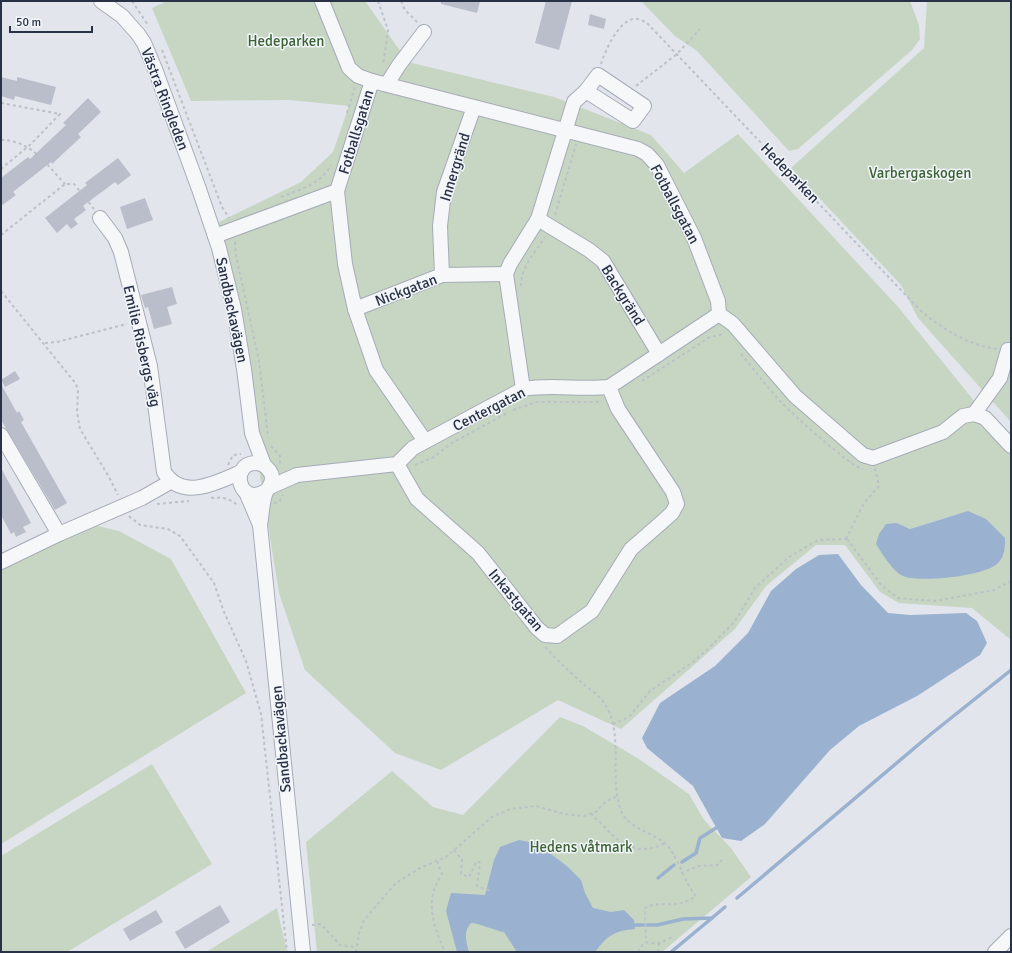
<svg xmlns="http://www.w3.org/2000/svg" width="1012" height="953" font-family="Signika,sans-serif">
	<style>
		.green { fill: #c6d6c2; fill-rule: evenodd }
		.water { fill: #9ab1cf }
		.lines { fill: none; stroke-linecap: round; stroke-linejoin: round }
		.stream { stroke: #9ab1cf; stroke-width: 3.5 }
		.building { fill: #b9beca }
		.minor-casing { stroke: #a6abb7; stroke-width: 16 }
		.path { stroke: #bcc0c7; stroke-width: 2; stroke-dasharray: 3 3; stroke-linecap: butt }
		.minor { stroke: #f5f7f9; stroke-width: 14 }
		.labels { text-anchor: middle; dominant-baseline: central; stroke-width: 3; stroke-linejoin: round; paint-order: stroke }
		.park-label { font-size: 15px; fill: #3b6334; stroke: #f2f5f9 }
		.street-label { font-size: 15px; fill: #283146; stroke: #f2f5f9 }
	</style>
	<rect width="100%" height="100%" fill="#e2e5ec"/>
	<!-- green -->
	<g class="green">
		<path d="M167 1H365L408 62 554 97 651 135 684 173 738 134 899 308 975 402 1011 436V640L972 608 899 603 880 592 845 545H816L766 586 735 629 621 729 558 700 441 770 395 753 305 670 279 593 219 222 301 182 333 152 349 106 290 100 191 101 152 8ZM968 511 876 544 897 523 910 529Z"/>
		<path d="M641 1H910L919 25 920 39 912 50 798 149 789 151 697 51 675 36Z"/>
		<path d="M927 1H1011V422L918 318 901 285 791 168 924 48Z"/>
		<path d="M72 520 119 531 171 559 246 693 1 844V557Z"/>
		<path d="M560 717 583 726 639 759 689 794 704 820 731 848 751 877 662 952H317L306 842 392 771 433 807 463 815Z"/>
		<path d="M152 764 212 864 67 952H1V856Z"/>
		<path d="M277 908 287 952H206Z"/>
	</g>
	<!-- water -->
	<g class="water">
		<path d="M968 511 986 519 1005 538C1005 547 1005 557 997 564 984 576 916 584 901 575 893 571 881 552 876 544L879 534 886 524 897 523 910 529Z"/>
		<path d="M838 554 861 585 888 613 910 615 966 613 977 621 987 643 980 655 917 696 859 726 830 750 765 824 741 841 722 838 693 786 647 748 642 738 660 703 715 666 748 633 771 591 796 569 819 555Z"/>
		<path d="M519 840 538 844 568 867 581 880 585 893 593 908 611 912 624 910 634 920 635 929C614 931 608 935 595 952H517L504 932C497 931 475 922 471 923 463 932 466 941 469 952H457L446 911 451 893 485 895 494 860 500 847Z"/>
	</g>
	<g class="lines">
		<!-- stream -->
		<g class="stream">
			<path d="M682 862 696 853 700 838 716 828"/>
			<path d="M658 878 674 865"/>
			<path d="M737 898 931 734 1011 670"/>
			<path d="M631 925H657L683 919 712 918 725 907"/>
			<path d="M671 952 712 918"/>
		</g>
	</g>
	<!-- building -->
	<g class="building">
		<path d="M441 1H480L477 13 441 4Z"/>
		<path d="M546 1H572L559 50 535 43Z"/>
		<path d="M590 14 606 19 604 29 588 25Z"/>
		<path d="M1 77 17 81V77L56 87 51 105 15 96 14 100 1 96Z"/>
		<path d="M88 98 101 112 78 134 81 137 52 164 51 162 13 192 16 195 1 206V178L28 157 30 159 66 125 63 123Z"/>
		<path d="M118 158 131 175 118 185 115 182 83 206 86 210 74 219 78 224 71 229 67 224 57 233 45 218 87 185 85 183Z"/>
		<path d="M145 198 153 220 127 229 120 207Z"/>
		<path d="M172 287 177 304 167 307 172 324 154 329 148 307 145 308 141 295Z"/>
		<path d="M15 371 20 379 5 387 1 380Z"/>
		<path d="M1 384 17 413 19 411 24 420 21 422 67 503 55 510 1 420Z"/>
		<path d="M1 468 31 523 23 527 26 532 16 537 14 532 11 534 1 515Z"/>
		<path d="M220 905 230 922 185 949 175 932Z"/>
		<path d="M156 910 163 922 130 941 123 929Z"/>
	</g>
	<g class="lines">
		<!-- minor casing -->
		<g class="minor-casing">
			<g id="minor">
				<path d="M101 1 122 16 138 34 144 43 155 69 199 189 219 248 234 309 244 369 252 433 264 465"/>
				<path d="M322 1 349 68 358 76 372 81"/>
				<path d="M387 84 399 65 424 32"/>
				<path d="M337 191 345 264 355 309 376 370 425 441"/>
				<path d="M100 218 115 238 121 252 150 366 164 472C182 501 216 483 241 472"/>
				<path d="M538 219 589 250 603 261 659 354"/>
				<path d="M215 236 337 191 372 81 638 149 647 154 657 165 694 238 718 301 719 314 733 324 795 396 863 455 873 458 943 432 963 416 974 414 985 418 1011 446"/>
				<path d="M442 275 440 226 444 192 474 107"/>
				<path d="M355 309 442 275 506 274"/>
				<path d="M523 389 506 274 510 264 538 219 574 102 586 91 633 121 644 106 598 75 586 91"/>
				<path d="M974 414 1000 378 1008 350H1011"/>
				<path d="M1 435 59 534"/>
				<path d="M397 464 417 499 478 553 537 628 545 635 557 636 592 611 631 549 662 522 672 513 677 504 673 492 618 409 609 387"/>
				<path d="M270 487 297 475 397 464 413 448 523 389C551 384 580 390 609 387L719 314"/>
				<path d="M266 491C239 508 229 464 255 463 260 463 265 465 268 469 270 471 272 475 272 478 272 484 269 487 266 492 262 501 262 515 260 525L303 952"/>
				<path d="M246 492 260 525"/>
				<path d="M1 562 59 534 142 498 170 482"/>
				<path d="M995 952 1011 936"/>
			</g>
		</g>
		<!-- path -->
		<g class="path">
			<path d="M132 1 148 25"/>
			<path d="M378 1 388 30 383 65"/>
			<path d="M401 1 405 10 417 22"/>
			<path d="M162 50 222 207 229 218"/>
			<path d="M601 64C605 51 618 22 633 19 638 18 643 21 647 23L919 309C940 328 968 345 997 349"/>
			<path d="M636 86 677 54 700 29"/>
			<path d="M1 103 60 114 31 144 1 169"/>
			<path d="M347 113 355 87"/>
			<path d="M1 140C31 140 46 164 65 184"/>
			<path d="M281 197C301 189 320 185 331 165"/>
			<path d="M555 215 576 144"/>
			<path d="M1 235 65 184H74L94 209"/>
			<path d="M235 242 236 256 259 361 268 436"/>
			<path d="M521 286C521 266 535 253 545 237"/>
			<path d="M1 291 76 384 78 390 77 412 80 429 109 477 118 495"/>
			<path d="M45 343 57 342 127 324"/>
			<path d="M741 354C754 369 766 386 780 401 790 412 853 469 863 469"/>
			<path d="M642 381 710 337 724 334"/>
			<path d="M513 410 537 402H597L602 401"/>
			<path d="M271 446 280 456V464"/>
			<path d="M228 465 233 455 241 454"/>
			<path d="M415 465 434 457 450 444 509 412"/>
			<path d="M211 498C222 497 230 498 238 506"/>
			<path d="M274 503 279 502 283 495"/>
			<path d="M157 504 189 501"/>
			<path d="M129 516 140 525 168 529 180 536 214 583 224 612 246 661 261 714 287 952"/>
			<path d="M846 539 864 503 879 486 875 468"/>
			<path d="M847 539 882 586 898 598 935 601 994 590 1011 581"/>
			<path d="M545 647C557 660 569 671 582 683 588 688 596 693 601 699 610 709 614 724 615 738 617 760 613 786 620 808 626 828 650 831 666 844 677 854 684 882 696 896 675 911 661 899 645 908L646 942"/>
			<path d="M613 724 629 717 650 691 693 662 709 648 735 621 755 588 789 557 818 540 846 539"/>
			<path d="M591 813C594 818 598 820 602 824 619 844 639 857 665 843"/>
			<path d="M454 850 462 860 461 874 469 877 477 861 480 863 477 886 491 891"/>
			<path d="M437 861 442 874C424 901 433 925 445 952"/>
			<path d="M681 873 699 866 717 865 724 858"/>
			<path d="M312 925 321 924 340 945 356 947"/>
			<path d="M356 952 359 933 364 920 396 883 420 868 446 857 492 817 510 809 536 806 564 814 584 816 596 812 606 801 618 796"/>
			<path d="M638 952C646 937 647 945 659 943 664 941 670 938 674 936"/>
			<path d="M658 952 659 943"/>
		</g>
		<!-- minor -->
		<use href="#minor" class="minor"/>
	</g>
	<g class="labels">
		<!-- park labels -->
		<g class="park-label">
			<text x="286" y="41">Hedeparken</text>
			<text x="920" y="173">Varbergaskogen</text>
			<text x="581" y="847">Hedens våtmark</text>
		</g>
		<!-- street labels -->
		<g class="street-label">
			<text transform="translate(165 99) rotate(69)">Västra Ringleden</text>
			<text transform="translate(356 132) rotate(-73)">Fotballsgatan</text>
			<text transform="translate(455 167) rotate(-73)">Innergränd</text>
			<text transform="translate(790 173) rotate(46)">Hedeparken</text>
			<text transform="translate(675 204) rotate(62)">Fotballsgatan</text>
			<text transform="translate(406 290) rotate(-21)">Nickgatan</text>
			<text transform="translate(623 295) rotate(58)">Backgränd</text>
			<text transform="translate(232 310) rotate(78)">Sandbackavägen</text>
			<text transform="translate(142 346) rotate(77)">Emilie Risbergs väg</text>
			<text transform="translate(489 409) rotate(-27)">Centergatan</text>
			<text transform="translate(516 600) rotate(50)">Inkastgatan</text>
			<text transform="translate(281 739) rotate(-95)">Sandbackavägen</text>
		</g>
	</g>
	<!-- border -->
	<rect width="1012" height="953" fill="none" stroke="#283146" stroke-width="4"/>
	<!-- scale -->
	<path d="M10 26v6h82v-6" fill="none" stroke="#283146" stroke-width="2"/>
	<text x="16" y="26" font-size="12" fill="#283146" stroke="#f2f5f9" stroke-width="3" paint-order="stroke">50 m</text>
</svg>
